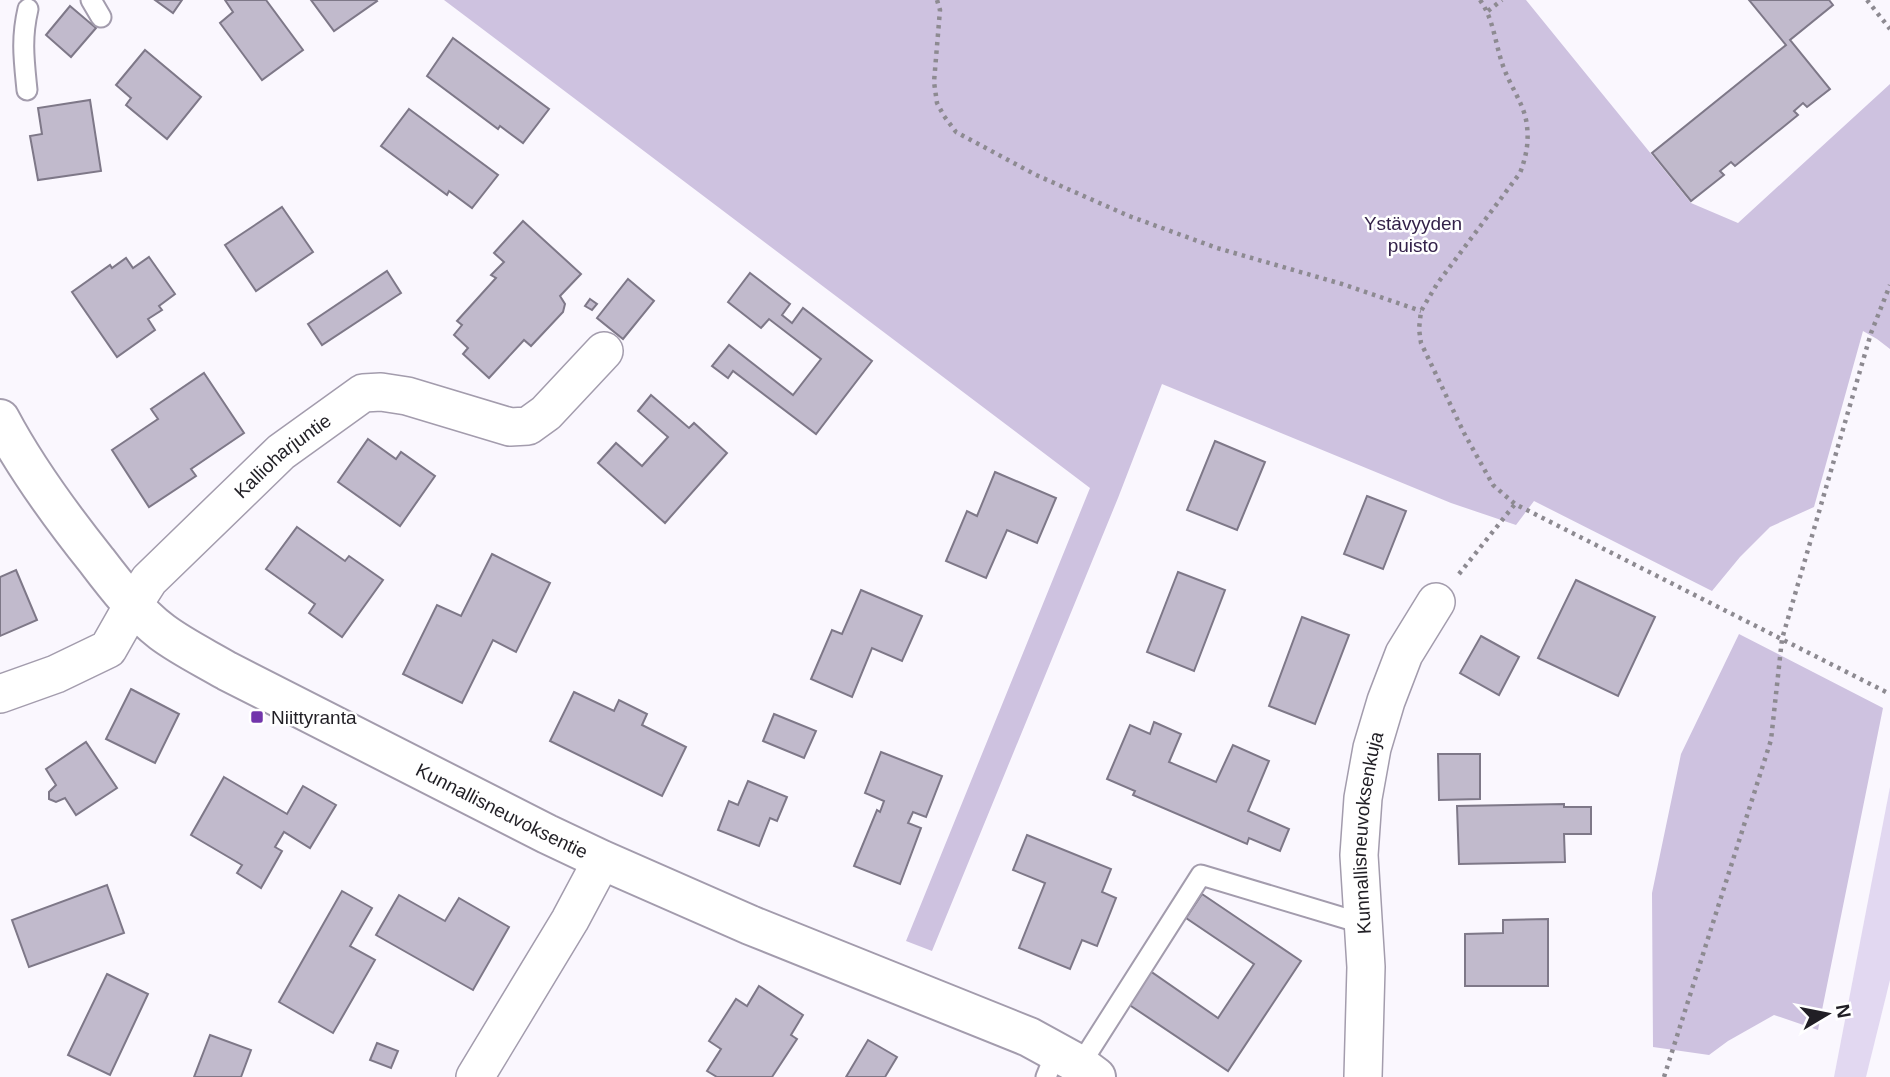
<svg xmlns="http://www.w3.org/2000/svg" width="1890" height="1077" font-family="Arial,sans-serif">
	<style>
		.green { fill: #e2d8f1 }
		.forest { fill: #cec2e0 }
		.building { fill: #c1bacc; stroke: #7e7888; stroke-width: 2 }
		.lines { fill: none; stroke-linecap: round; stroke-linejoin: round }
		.service-casing { stroke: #a39cad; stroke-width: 23 }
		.minor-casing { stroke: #a39cad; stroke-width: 40 }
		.tertiary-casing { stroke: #a39cad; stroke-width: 42 }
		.path { stroke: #8d8a91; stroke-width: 4.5; stroke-dasharray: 3.5 5; stroke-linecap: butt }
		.service { stroke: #fff; stroke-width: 19 }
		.minor { stroke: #fff; stroke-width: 37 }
		.tertiary { stroke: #fff; stroke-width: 38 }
		.poi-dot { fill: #7235ab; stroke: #fff; stroke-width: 2.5 }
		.labels { text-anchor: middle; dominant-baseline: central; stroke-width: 5; stroke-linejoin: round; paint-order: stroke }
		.park-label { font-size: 19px; fill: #332149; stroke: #fff }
		.street-label { font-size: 19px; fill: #211f25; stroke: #fff }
		.poi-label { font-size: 19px; fill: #211f25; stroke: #fff; text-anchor: start }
	</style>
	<rect width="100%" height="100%" fill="#faf7fe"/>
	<!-- green -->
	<path class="green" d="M1890 787V980L1866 1077H1834Z"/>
	<!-- forest -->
	<g class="forest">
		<path d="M444 0H1526L1691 203 1738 223 1890 84V349L1877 339 1863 331 1814 507 1770 527 1740 557 1712 591 1534 501 1516 525 1451 503 1162 384 1118 498 932 951 906 941 1090 488Z"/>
		<path d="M1739 634 1883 708 1818 1030 1774 1015 1728 1041 1709 1055 1653 1047 1652 893 1681 754Z"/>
	</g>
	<!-- building -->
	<g class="building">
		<path d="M155 0H182L173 13Z"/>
		<path d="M225 0H266L303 50 262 80 220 23 233 12Z"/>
		<path d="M311 0H376L377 1 334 31Z"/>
		<path d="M1749 0H1829L1833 5 1790 40 1830 89 1807 107 1803 103 1794 111 1798 115 1735 166 1731 162 1720 171 1724 175 1691 201 1652 153 1786 45Z"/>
		<path d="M70 6 96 28 71 57 46 35Z"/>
		<path d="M453 38 549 109 523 143 500 126 498 129 427 76Z"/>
		<path d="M145 50 201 97 167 139 126 105 131 98 116 85Z"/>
		<path d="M90 100 101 171 38 180 30 136 42 134 38 108Z"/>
		<path d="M409 109 498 175 472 208 449 191 447 195 381 146Z"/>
		<path d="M282 207 313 252 256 291 225 245Z"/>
		<path d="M523 221 581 274 560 296 565 304 563 312 531 346 524 340 489 378 463 354 468 348 454 335 462 325 457 321 496 278 491 275 504 262 494 253Z"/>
		<path d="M149 257 175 294 159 306 162 310 148 319 155 330 117 357 72 292 110 265 112 268 126 258 133 268Z"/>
		<path d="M387 271 401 293 322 345 308 324Z"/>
		<path d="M750 273 790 304 782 315 792 323 803 308 872 361 816 434 733 371 728 378 712 366 729 345 793 395 821 359 769 319 761 328 728 302Z"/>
		<path d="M628 279 654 301 623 339 597 318Z"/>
		<path d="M590 299 597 304 592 310 585 306Z"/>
		<path d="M204 373 244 433 191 469 196 476 149 507 112 450 158 419 151 409Z"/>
		<path d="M651 395 689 428 694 423 727 453 665 523 598 463 616 443 642 466 668 437 638 411Z"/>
		<path d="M368 439 396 459 401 452 435 476 400 526 338 482Z"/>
		<path d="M1215 441 1265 462 1237 530 1187 510Z"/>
		<path d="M995 472 1056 498 1037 543 1007 530 986 578 946 561 967 511 977 516Z"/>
		<path d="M1367 496 1406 511 1383 569 1344 554Z"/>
		<path d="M297 527 345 561 349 556 383 580 342 637 309 613 315 604 266 569Z"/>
		<path d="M492 554 550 583 516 652 493 640 462 703 403 674 437 605 461 616Z"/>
		<path d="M16 570 37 620 0 636V577Z"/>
		<path d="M1178 572 1225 590 1194 671 1147 652Z"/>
		<path d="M1576 580 1655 617 1618 696 1538 658Z"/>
		<path d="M861 590 922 616 902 661 872 648 852 697 811 679 832 630 842 634Z"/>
		<path d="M1302 617 1349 635 1315 724 1269 706Z"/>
		<path d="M1481 636 1519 657 1499 695 1460 673Z"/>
		<path d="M131 689 179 714 155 763 106 739Z"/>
		<path d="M574 692 614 711 619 700 647 714 642 725 686 747 662 796 550 741Z"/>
		<path d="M774 714 816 731 804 758 763 741Z"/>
		<path d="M1154 722 1181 734 1169 762 1216 782 1233 745 1269 761 1248 811 1289 829 1280 851 1249 838 1247 844 1133 795 1135 791 1107 779 1130 725 1150 734Z"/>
		<path d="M86 742 117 788 76 815 65 798 56 802 49 799V792L56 785 46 769Z"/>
		<path d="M881 752 942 776 926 817 913 812 908 823 921 828 900 884 854 866 877 810 880 812 884 801 865 793Z"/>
		<path d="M1438 754H1480V799L1439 800Z"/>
		<path d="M224 777 287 814 303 786 336 805 310 848 284 832 275 847 282 851 261 888 237 873 242 865 191 835Z"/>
		<path d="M748 781 787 797 777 821 770 818 759 846 718 830 729 801 738 805Z"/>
		<path d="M1564 804V807H1591V834H1564L1565 862 1459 864 1457 806Z"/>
		<path d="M1027 835 1111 869 1102 892 1116 898 1097 946 1082 940 1070 969 1019 948 1045 883 1013 870Z"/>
		<path d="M107 885 124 933 29 967 12 920Z"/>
		<path d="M342 891 372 908 350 946 375 960 333 1033 279 1002Z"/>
		<path d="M1202 894 1301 961 1228 1071 1128 1004 1150 971 1218 1018 1254 964 1186 918Z"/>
		<path d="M399 895 445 921 459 898 509 927 473 990 376 935Z"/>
		<path d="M1548 919V986H1465V934L1503 933V920Z"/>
		<path d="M107 974 148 994 110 1075 68 1055Z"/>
		<path d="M759 986 803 1015 791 1035 797 1039 772 1077H717L707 1071 721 1049 709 1041 736 999 747 1006Z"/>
		<path d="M210 1035 251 1050 241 1077H194Z"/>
		<path d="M868 1040 897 1057 885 1077H846Z"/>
		<path d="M377 1043 398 1051 391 1068 370 1060Z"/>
	</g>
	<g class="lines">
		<!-- service casing -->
		<g class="service-casing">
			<g id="service">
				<path d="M91 0 101 17"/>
				<path d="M27 90C24 60 21 39 28 9"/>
				<path d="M1080 1065 1201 875 1364 924"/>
				<path d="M1046 1077 1056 1052"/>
			</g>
		</g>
		<!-- minor casing -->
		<g class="minor-casing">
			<g id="minor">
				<path id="s1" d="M0 694 56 674 108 649 133 605 149 580 281 452 363 393 381 392 407 396 510 427 528 426 546 413 604 351"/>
				<path d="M475 1077 570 920 602 860"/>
				<path id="s2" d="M1363 1077 1366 967 1359 855 1363 798 1372 748 1386 701 1404 654 1436 602"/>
			</g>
		</g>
		<!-- tertiary casing -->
		<g class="tertiary-casing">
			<g id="tertiary">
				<path id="s3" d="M0 419C27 470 61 516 97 561 116 586 137 613 162 632 182 647 205 658 227 671L547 834 602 860 750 925 1029 1037 1080 1065 1096 1077"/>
			</g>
		</g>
		<!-- path -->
		<g class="path">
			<path d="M937 0 940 10 934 82 937 103 944 116 956 132 1036 175 1129 216 1217 248 1342 284 1421 311"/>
			<path d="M1480 0C1495 21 1495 47 1505 71 1512 89 1525 106 1527 126 1529 143 1526 157 1520 173L1437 284 1421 311 1419 329 1421 343 1464 433 1493 485 1515 504 1890 694"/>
			<path d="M1867 0 1890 29"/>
			<path d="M1488 11 1502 0"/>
			<path d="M1459 574 1515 504"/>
			<path d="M1664 1077 1771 740 1782 639 1871 333 1890 285"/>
		</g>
		<!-- service -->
		<use href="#service" class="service"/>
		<!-- minor -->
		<use href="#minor" class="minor"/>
		<!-- tertiary -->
		<use href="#tertiary" class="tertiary"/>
	</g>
	<!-- markers -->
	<rect class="poi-dot" x="250" y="710" width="14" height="14" rx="3.5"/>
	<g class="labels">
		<!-- park labels -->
		<g class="park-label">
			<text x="1413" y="223">Ystävyyden<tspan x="1413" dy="22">puisto</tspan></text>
		</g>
		<!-- street labels -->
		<g class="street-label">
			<text stroke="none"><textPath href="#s1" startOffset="380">Kallioharjuntie</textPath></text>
			<text stroke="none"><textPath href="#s3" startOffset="653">Kunnallisneuvoksentie</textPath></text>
			<text stroke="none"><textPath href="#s2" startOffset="245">Kunnallisneuvoksenkuja</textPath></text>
		</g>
		<!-- poi labels -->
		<g class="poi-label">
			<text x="271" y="717">Niittyranta</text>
		</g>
	</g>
	<!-- north arrow -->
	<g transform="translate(1827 1014) rotate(80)" stroke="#ffffff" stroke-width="5" paint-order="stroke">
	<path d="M0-5L12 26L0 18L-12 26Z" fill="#211f25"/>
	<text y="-10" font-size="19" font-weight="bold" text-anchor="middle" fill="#211f25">N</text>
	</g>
</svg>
